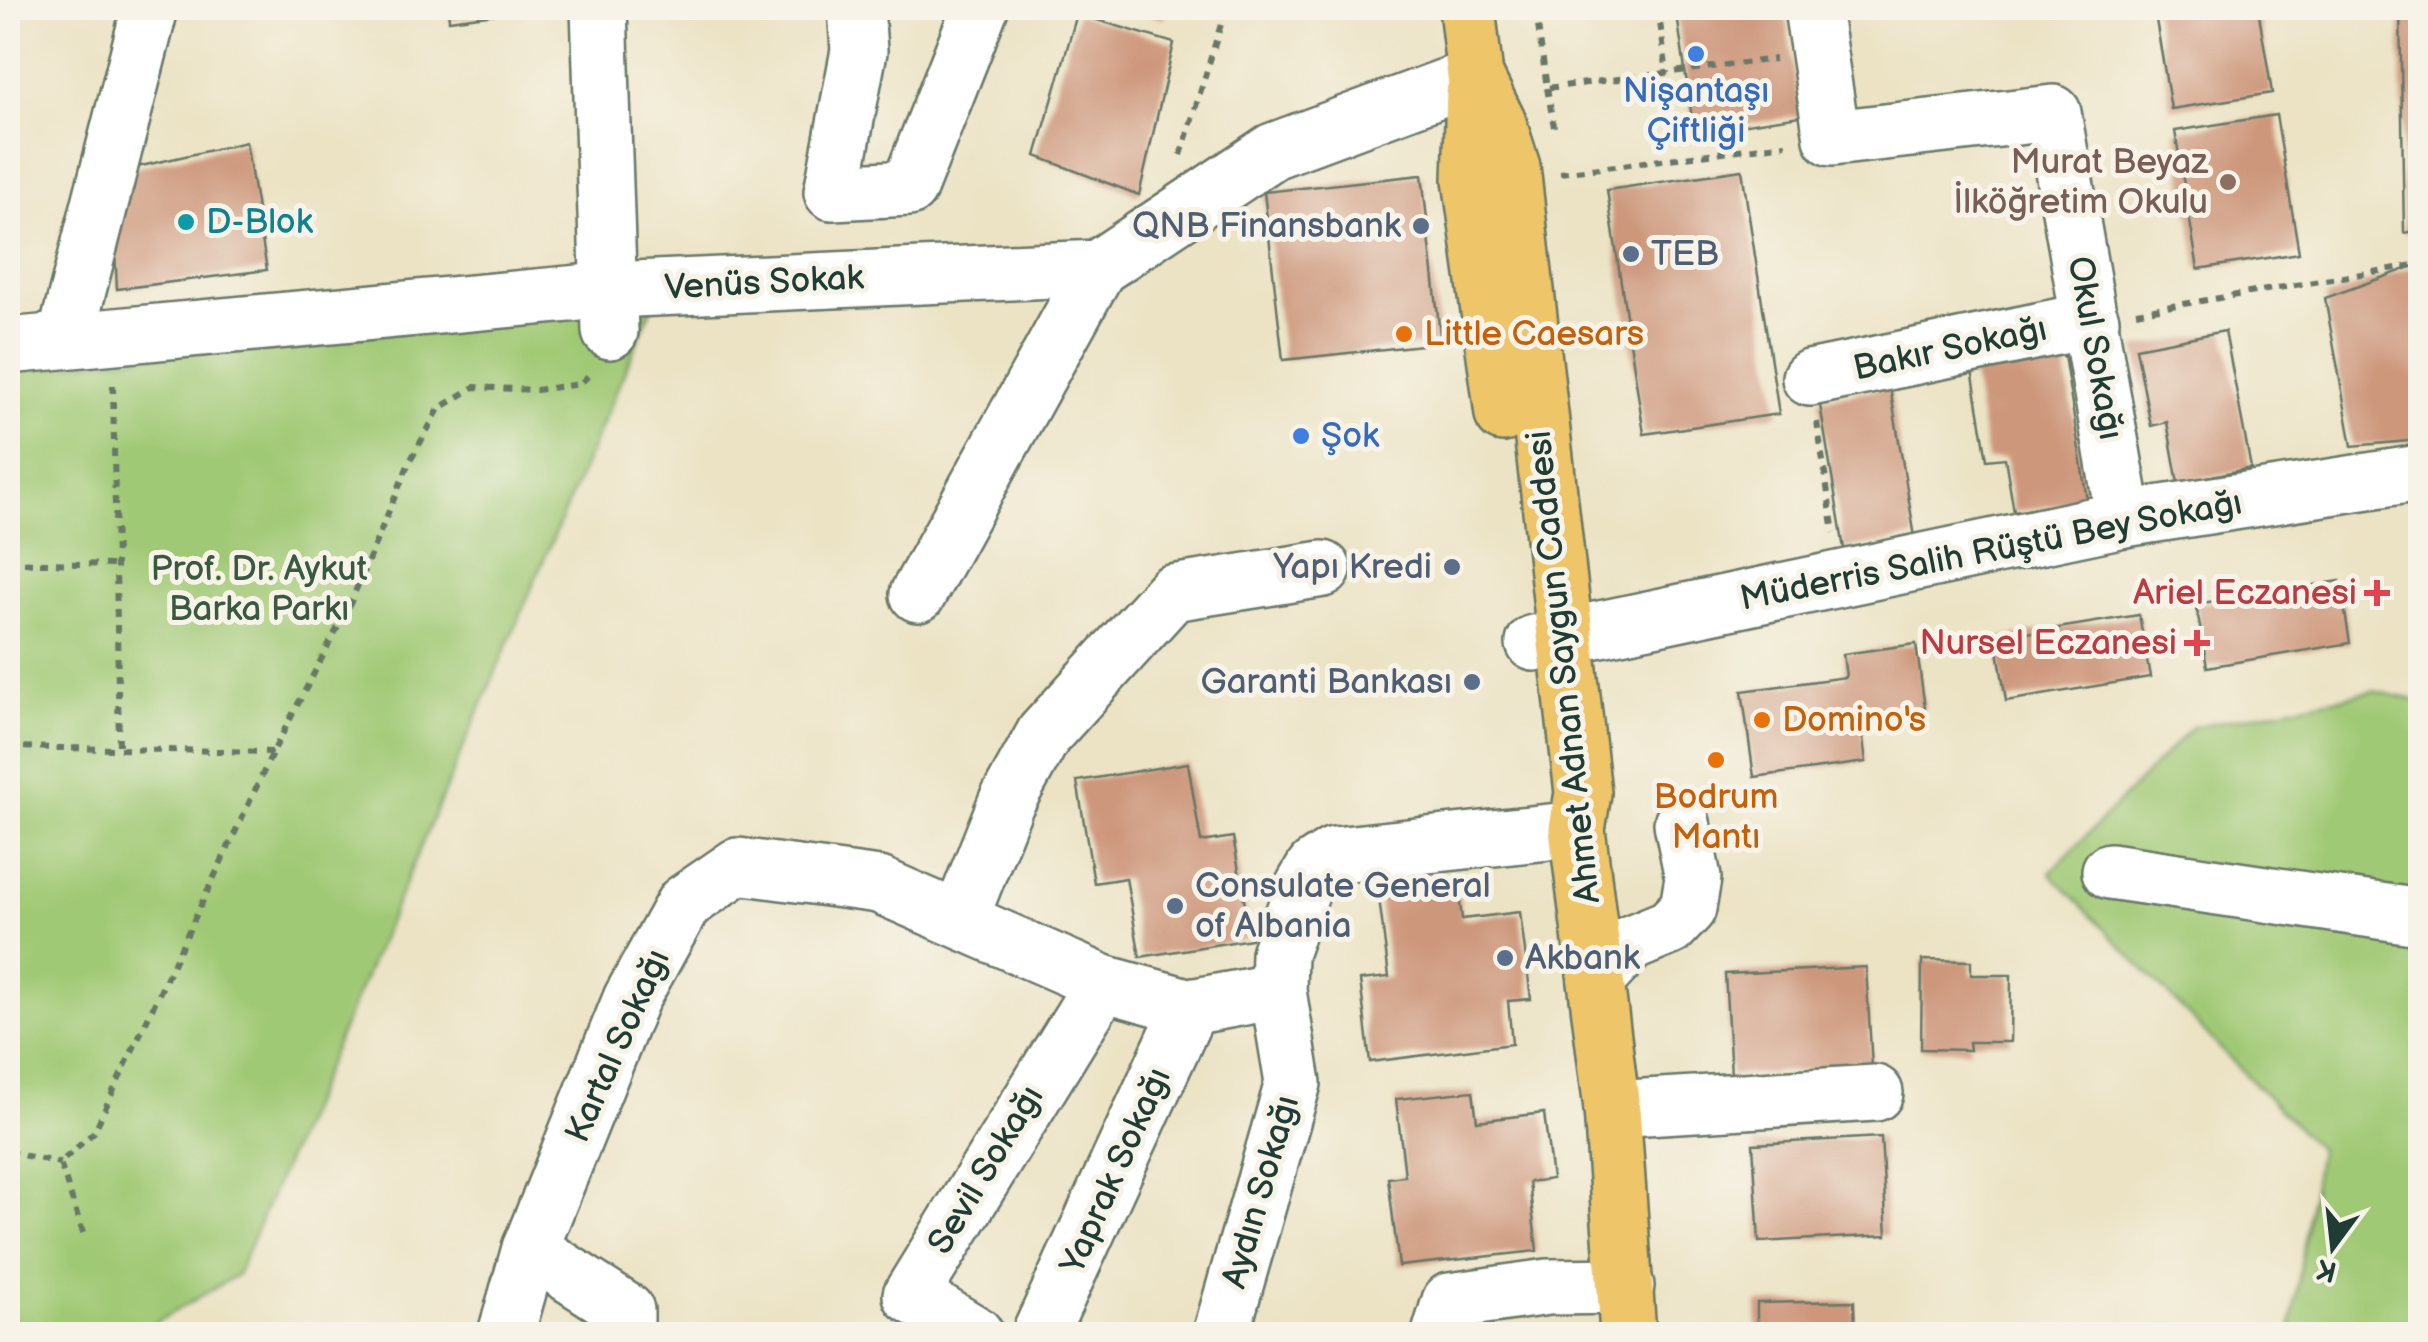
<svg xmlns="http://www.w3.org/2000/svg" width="2428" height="1342" font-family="'Balsamiq Sans',sans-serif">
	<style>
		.green { fill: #a0c975; stroke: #608354; stroke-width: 2.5 }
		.building { fill: #cd977c }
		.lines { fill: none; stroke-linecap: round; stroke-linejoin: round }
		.minor-casing { stroke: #677767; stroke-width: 60 }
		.major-casing { stroke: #677767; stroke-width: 60 }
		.path { stroke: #677767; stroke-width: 6; stroke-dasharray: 8 8; stroke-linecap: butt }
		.minor { stroke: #fff; stroke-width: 55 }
		.major { stroke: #eec569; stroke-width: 55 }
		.shop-dot { fill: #3f7fe0; stroke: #f7f3e8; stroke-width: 4 }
		.education-dot { fill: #8d6e63; stroke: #f7f3e8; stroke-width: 4 }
		.culture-dot { fill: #0f9aa8; stroke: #f7f3e8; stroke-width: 4 }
		.service-dot { fill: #5c6f8a; stroke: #f7f3e8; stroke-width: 4 }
		.food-dot { fill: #e8710a; stroke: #f7f3e8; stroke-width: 4 }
		.health-dot { fill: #e0444e; stroke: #f7f3e8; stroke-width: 4 }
		.labels { text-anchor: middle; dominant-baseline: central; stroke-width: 10; stroke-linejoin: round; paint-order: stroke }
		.shop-label { font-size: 35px; fill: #366cbe; stroke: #f7f3e8 }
		.education-label { font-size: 35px; fill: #785e54; stroke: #f7f3e8; text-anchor: end }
		.culture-label { font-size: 35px; fill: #0d838f; stroke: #f7f3e8; text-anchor: start }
		.service-label { font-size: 35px; fill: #4e5e75; stroke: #f7f3e8; text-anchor: end }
		.street-label { font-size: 35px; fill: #1f3d34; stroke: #f7f3e8 }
		.food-label { font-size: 35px; fill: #c56008; stroke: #f7f3e8; text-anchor: start }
		.park-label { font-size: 35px; fill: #395941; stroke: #f7f3e8 }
		.health-label { font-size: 35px; fill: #be3a42; stroke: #f7f3e8; text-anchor: end }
	</style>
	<rect width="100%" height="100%" fill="#f7f3e8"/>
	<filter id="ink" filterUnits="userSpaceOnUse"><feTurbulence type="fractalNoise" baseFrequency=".01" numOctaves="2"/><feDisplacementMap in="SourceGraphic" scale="20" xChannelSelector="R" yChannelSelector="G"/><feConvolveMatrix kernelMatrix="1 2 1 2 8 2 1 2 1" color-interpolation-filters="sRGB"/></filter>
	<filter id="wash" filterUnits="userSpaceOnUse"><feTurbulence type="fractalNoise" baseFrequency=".0048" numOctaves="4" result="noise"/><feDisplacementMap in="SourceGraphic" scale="40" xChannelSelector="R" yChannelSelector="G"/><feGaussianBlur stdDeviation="2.25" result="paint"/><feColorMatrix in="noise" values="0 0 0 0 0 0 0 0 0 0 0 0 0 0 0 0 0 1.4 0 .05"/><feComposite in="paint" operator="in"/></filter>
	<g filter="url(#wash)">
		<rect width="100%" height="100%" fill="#ece3c5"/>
		<!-- green -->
		<g class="green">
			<path d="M653 305 237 1275 136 1334H8V370Z"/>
			<path d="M2374 691 2420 701V1334H2290L2319 1150 2050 873 2192 727Z"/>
		</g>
		<g id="blocks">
			<!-- building -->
			<g class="building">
				<path d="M448 8H524V10L449 20Z"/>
				<path d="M1130 8H1168L1163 19Z"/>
				<path d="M1676 8H1785L1800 116 1694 132Z"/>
				<path d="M2154 8H2258L2272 93 2171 109Z"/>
				<path d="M2400 8H2420V230L2404 233Z"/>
				<path d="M1077 14 1174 43 1139 195 1036 156Z"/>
				<path d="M2276 115 2299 253 2198 269 2175 131Z"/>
				<path d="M246 142 267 270 117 289 111 173Z"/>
				<path d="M1742 170 1779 414 1644 434 1607 190Z"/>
				<path d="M1422 175 1441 343 1283 360 1264 192Z"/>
				<path d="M2420 264V440L2352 446 2325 298Z"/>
				<path d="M2225 331 2251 468 2178 483 2167 422 2151 426 2136 348Z"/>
				<path d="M2064 355 2087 500 2014 512 2005 458 1987 460 1972 370Z"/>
				<path d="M1890 387 1915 537 1844 549 1819 399Z"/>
				<path d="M2340 581 2350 643 2207 667 2196 604Z"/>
				<path d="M2139 615 2150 677 2006 701 1996 638Z"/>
				<path d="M1916 644 1925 708 1860 716 1866 762 1754 777 1742 691 1846 677 1843 654Z"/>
				<path d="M1188 763 1201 842 1233 837 1251 939 1140 957 1126 878 1094 883 1077 781Z"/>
				<path d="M1458 888 1462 919 1520 912 1531 999 1508 1001 1512 1044 1370 1062 1360 980 1389 977 1379 898Z"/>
				<path d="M1922 960 1971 961V975H2011L2010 1042H1969L1970 1050 1921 1049Z"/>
				<path d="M1866 967 1872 1067 1731 1075 1725 974Z"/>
				<path d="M1473 1091 1477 1121 1544 1113 1552 1179 1529 1182 1537 1251 1399 1266 1388 1178 1405 1176 1396 1099Z"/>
				<path d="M1881 1137 1887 1235 1759 1242 1753 1144Z"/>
				<path d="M1854 1301 1855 1334H1757V1303Z"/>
			</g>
		</g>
	</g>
	<g filter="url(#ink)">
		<use href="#blocks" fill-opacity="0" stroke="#677767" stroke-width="2.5"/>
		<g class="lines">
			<!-- minor casing -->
			<g class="minor-casing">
				<g id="minor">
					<path d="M599 8 610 331"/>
					<path d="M856 8 859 51 832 192 909 188 980 8"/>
					<path d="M1812 8 1832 138 2053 113 2124 519"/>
					<path d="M66 337 150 8"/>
					<path d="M8 346 612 290 1098 268 1273 151 1475 76"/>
					<path d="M1810 378 2091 320"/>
					<path d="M918 594 1098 268"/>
					<path d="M1534 643 2124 519 2420 473"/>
					<path d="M2110 871 2420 917"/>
					<path d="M960 919 1006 803 1044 734 1172 593 1323 569"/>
					<path d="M1596 980 1631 943 1670 927 1688 908 1693 878 1682 823"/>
					<path d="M1612 1109 1875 1093"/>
					<path d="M530 1249 626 1311V1334"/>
					<path d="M506 1334 530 1249 631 999 684 903 738 866 879 885 1103 983 1190 1007 1278 991"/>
					<path d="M975 1334 911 1295 1103 983"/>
					<path d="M1040 1334 1190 1007"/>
					<path d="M1221 1334 1293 1083 1278 991 1279 954 1303 887 1314 868 1334 855 1577 829"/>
					<path d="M1440 1334 1450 1301 1548 1287 1626 1286"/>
				</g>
			</g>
			<!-- major casing -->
			<g class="major-casing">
				<g id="major">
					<path d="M1467 8 1475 76 1498 123 1512 167 1583 793 1577 829 1612 1109 1628 1334"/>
					<path d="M1474 93 1471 179 1503 414"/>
				</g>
			</g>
			<!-- path -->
			<g class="path">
				<path d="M1569 8 1536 12 1547 88 1775 59"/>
				<path d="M1658 8 1667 73"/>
				<path d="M1512 15 1536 12"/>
				<path d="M1547 88 1554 127"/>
				<path d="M1181 155 1226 8"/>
				<path d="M1560 173 1786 144"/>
				<path d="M2136 312 2420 264"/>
				<path d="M113 385 119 749"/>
				<path d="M1817 422 1834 533"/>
				<path d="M8 562 116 565"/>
				<path d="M8 747 273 752"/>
				<path d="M8 1152 60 1163"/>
				<path d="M83 1233 60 1163 94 1132 273 752 350 604 409 463 439 409 474 387 536 390 580 384 591 373"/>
			</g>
			<!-- minor -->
			<use href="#minor" class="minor"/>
			<!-- major -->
			<use href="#major" class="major"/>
		</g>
	</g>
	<!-- markers -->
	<g class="shop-dot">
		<circle cx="1696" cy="54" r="10"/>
		<circle cx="1301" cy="436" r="10"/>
	</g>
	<circle class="education-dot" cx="2228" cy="182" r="10"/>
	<circle class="culture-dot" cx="186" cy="222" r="10"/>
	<g class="service-dot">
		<circle cx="1421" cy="226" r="10"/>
		<circle cx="1631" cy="254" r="10"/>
		<circle cx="1452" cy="567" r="10"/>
		<circle cx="1472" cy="682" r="10"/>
		<circle cx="1175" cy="906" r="10"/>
		<circle cx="1505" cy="958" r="10"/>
	</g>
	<g class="food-dot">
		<circle cx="1404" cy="334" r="10"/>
		<circle cx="1762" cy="720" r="10"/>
		<circle cx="1716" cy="760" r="10"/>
	</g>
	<g class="health-dot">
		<path d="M2372 578h10v10h10v10h-10v10h-10v-10h-10v-10h10z"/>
		<path d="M2192 628h10v10h10v10h-10v10h-10v-10h-10v-10h10z"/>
	</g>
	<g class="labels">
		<!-- shop labels -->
		<g class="shop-label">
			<text x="1696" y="91">Nişantaşı<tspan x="1696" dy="40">Çiftliği</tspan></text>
			<text x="1321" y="436" text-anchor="start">Şok</text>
		</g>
		<!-- education labels -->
		<g class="education-label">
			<text x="2208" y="162">Murat Beyaz<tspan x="2208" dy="40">İlköğretim Okulu</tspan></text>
		</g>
		<!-- culture labels -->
		<g class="culture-label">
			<text x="206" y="222">D-Blok</text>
		</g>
		<!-- service labels -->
		<g class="service-label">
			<text x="1401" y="226">QNB Finansbank</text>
			<text x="1651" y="254" text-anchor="start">TEB</text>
			<text x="1432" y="567">Yapı Kredi</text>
			<text x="1452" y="682">Garanti Bankası</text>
			<text x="1195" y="886" text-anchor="start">Consulate General<tspan x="1195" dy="40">of Albania</tspan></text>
			<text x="1525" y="958" text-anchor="start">Akbank</text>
		</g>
		<!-- street labels -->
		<g class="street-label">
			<text transform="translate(764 283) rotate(-3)">Venüs Sokak</text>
			<text transform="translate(2095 348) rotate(80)">Okul Sokağı</text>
			<text transform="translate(1950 349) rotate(-12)">Bakır Sokağı</text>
			<text transform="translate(1991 551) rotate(-11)">Müderris Salih Rüştü Bey Sokağı</text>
			<text transform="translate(1564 667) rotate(-96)">Ahmet Adnan Saygun Caddesi</text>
			<text transform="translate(618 1046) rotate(-66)">Kartal Sokağı</text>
			<text transform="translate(986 1170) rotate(-59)">Sevil Sokağı</text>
			<text transform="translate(1116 1171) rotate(-66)">Yaprak Sokağı</text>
			<text transform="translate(1261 1192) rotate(-74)">Aydın Sokağı</text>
		</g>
		<!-- food labels -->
		<g class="food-label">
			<text x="1424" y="334">Little Caesars</text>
			<text x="1782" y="720">Domino's</text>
			<text x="1716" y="797" text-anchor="middle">Bodrum<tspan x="1716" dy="40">Mantı</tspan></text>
		</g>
		<!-- park labels -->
		<g class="park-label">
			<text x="259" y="569">Prof. Dr. Aykut<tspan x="259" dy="40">Barka Parkı</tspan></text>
		</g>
		<!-- health labels -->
		<g class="health-label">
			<text x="2357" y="593">Ariel Eczanesi</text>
			<text x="2177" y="643">Nursel Eczanesi</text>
		</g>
	</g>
	<!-- margin -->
	<rect width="2428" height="1342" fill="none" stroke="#f7f3e8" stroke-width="40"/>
	<!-- north arrow -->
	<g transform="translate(2333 1247) rotate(195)" stroke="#f7f3e8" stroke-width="8" paint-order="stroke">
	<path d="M0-8L18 38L0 25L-18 38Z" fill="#1f3d34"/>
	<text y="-15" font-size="28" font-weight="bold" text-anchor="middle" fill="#1f3d34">K</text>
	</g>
</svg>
